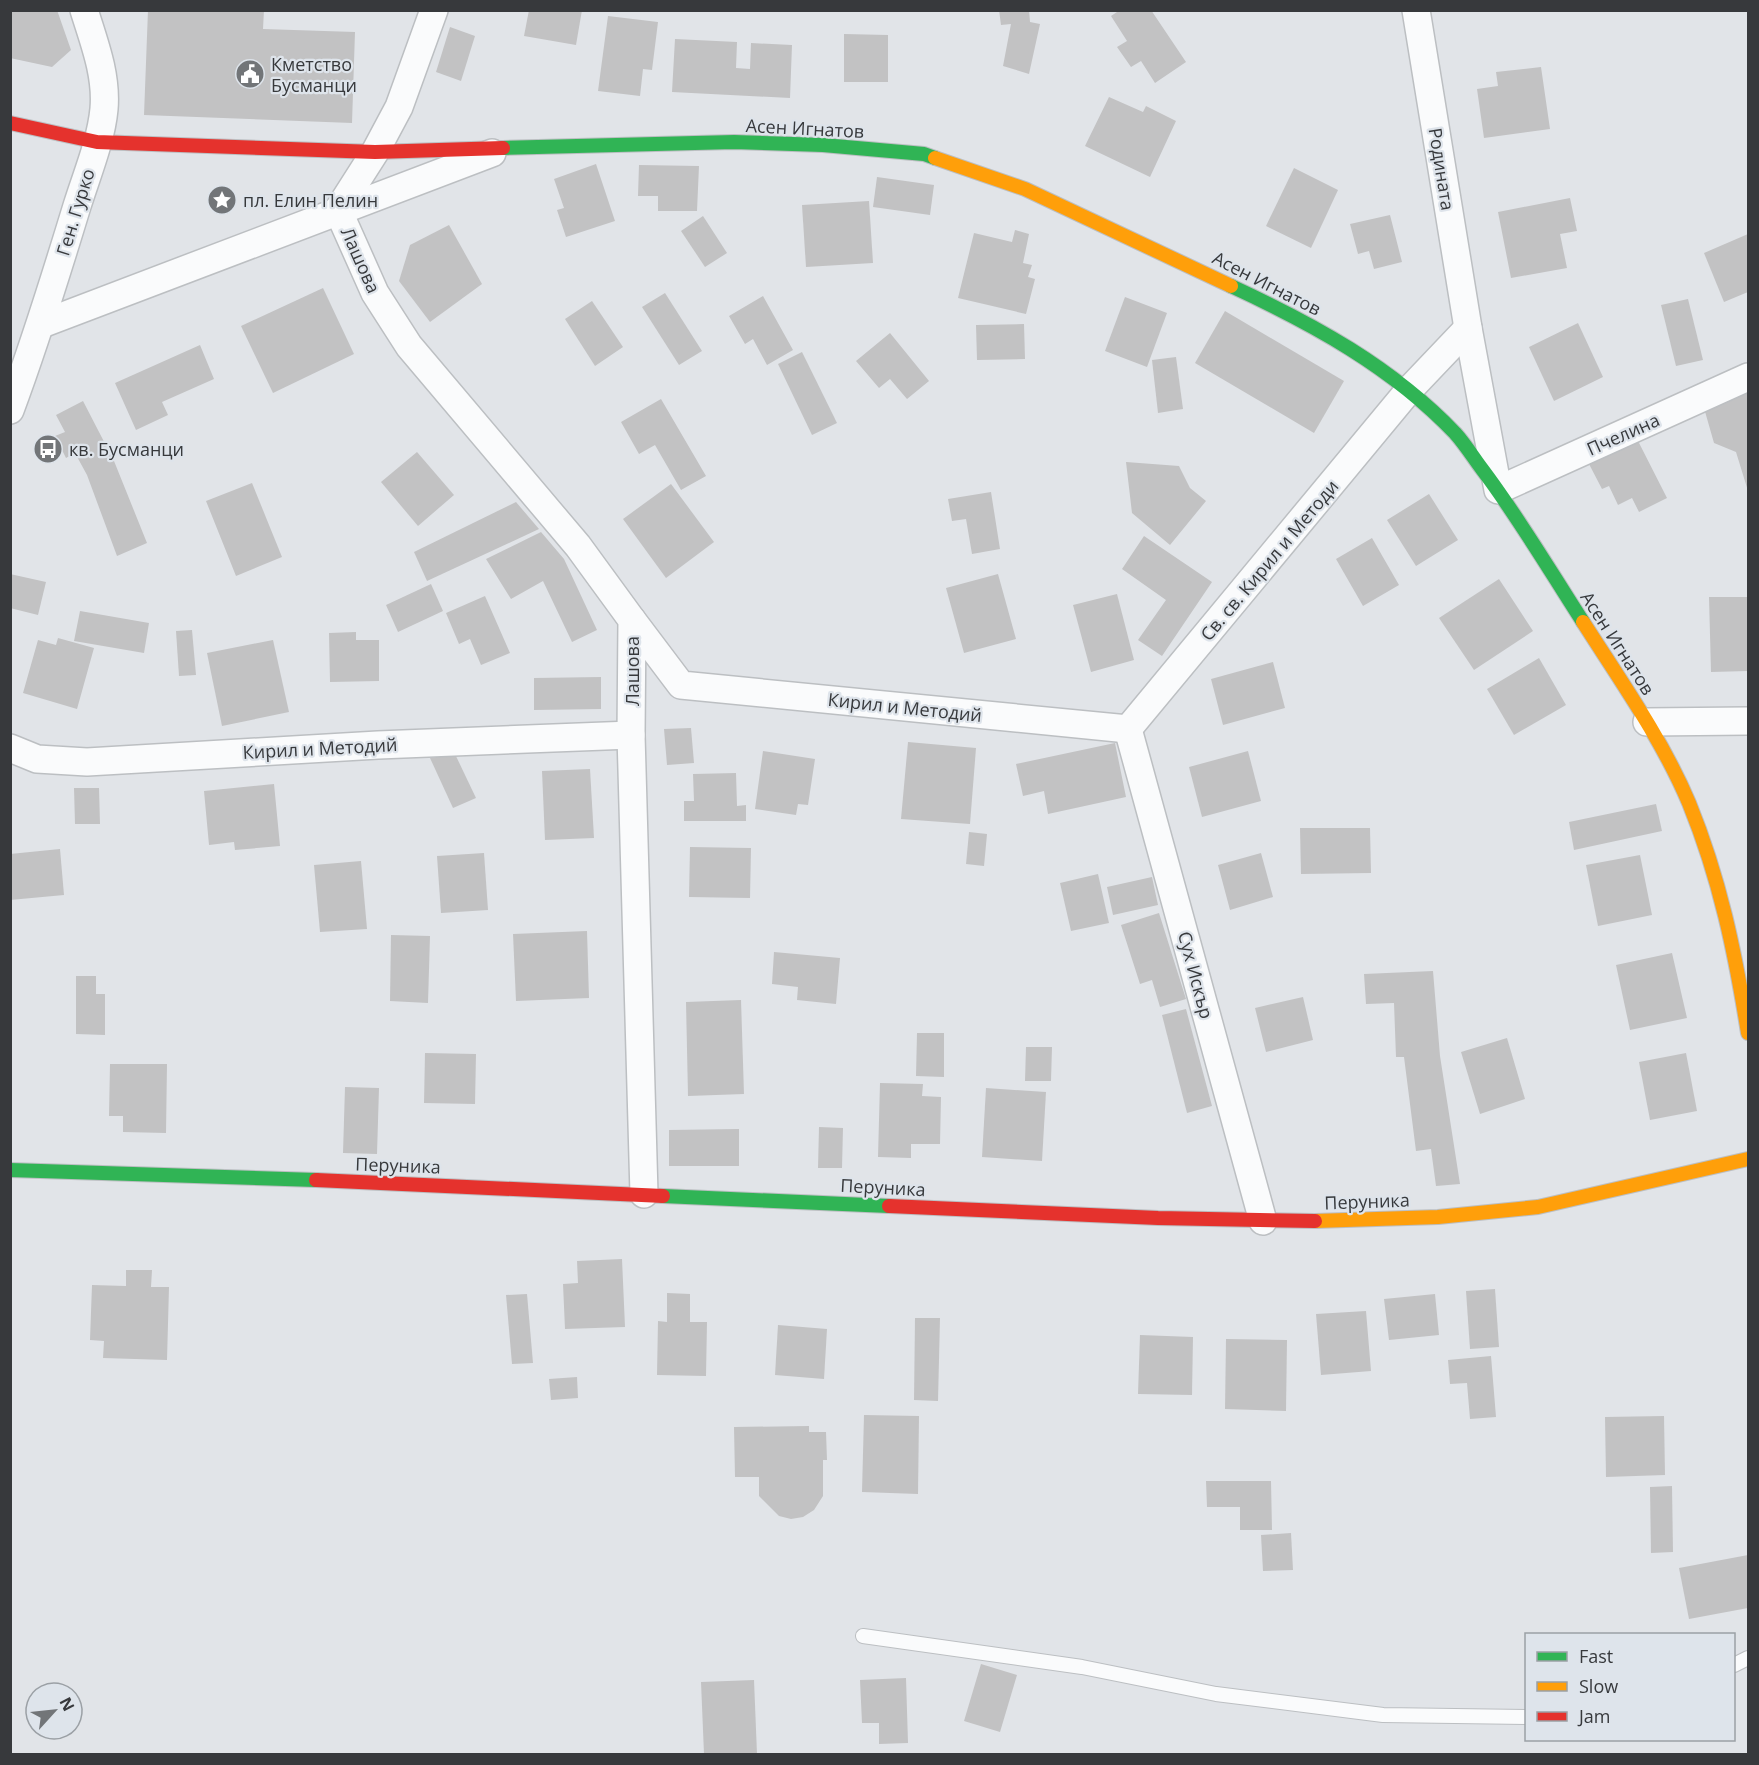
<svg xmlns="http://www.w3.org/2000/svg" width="1759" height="1765" font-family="'Open Sans',sans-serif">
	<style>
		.building { fill: #c2c2c3 }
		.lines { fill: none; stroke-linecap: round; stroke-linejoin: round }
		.lane-casing { stroke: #bcbfc2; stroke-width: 16 }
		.street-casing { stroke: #bcbfc2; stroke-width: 30 }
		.fast-casing { stroke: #bcbfc2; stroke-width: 16 }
		.slow-casing { stroke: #bcbfc2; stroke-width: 16 }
		.jam-casing { stroke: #bcbfc2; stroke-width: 16 }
		.lane { stroke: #fafbfc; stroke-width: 14 }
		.street { stroke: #fafbfc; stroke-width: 27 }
		.fast { stroke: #30b455; stroke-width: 14 }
		.slow { stroke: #ff9f0a; stroke-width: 14 }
		.jam { stroke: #e5322d; stroke-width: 14 }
		.labels { text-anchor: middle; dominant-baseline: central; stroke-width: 4.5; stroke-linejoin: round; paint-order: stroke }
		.poi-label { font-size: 18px; fill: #37393c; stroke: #dee4eb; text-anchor: start }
		.street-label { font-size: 18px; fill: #37393c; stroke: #dee4eb }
	</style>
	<rect width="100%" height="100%" fill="#e1e4e8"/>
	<!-- building -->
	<g class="building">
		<path d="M10 10H57L71 50 52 67 10 58Z"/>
		<path d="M148 10H264L263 29 355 32 352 123 144 115Z"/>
		<path d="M529 10H582L576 45 524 36Z"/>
		<path d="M999 10H1029L1030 22 1040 24 1029 74 1003 66 1011 24 1001 25Z"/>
		<path d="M1120 10H1151L1186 62 1155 83 1141 61 1131 67 1117 47 1127 41 1111 16Z"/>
		<path d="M608 16 658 22 652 70 643 69 640 96 598 91Z"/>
		<path d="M450 27 475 36 461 81 436 72Z"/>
		<path d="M844 34 888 35V82H844Z"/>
		<path d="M675 39 737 42 736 68 750 69 751 43 792 45 790 98 672 92Z"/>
		<path d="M1541 67 1550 129 1484 138 1477 89 1498 86 1496 72Z"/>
		<path d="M1109 97 1143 112 1146 106 1176 121 1150 177 1085 146Z"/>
		<path d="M596 164 615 221 566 237 557 210 564 208 554 179Z"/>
		<path d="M639 165 699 166 697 211H658V196H638Z"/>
		<path d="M1294 168 1338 190 1311 248 1266 226Z"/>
		<path d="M877 177 934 185 930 215 873 207Z"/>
		<path d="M1570 198 1577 231 1560 234 1567 268 1511 278 1498 212Z"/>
		<path d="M869 201 873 263 806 267 802 205Z"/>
		<path d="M1390 215 1402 262 1374 269 1369 251 1358 254 1350 224Z"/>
		<path d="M703 216 727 253 705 267 681 231Z"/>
		<path d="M449 225 482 284 430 322 399 281 410 245Z"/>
		<path d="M1015 230 1029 234 1023 263 1032 265 1028 277 1035 279 1026 314 958 298 974 233 1012 242Z"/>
		<path d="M1748 234V292L1724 302 1704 253Z"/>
		<path d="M323 288 354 354 273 393 241 326Z"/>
		<path d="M665 293 702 351 679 365 642 307Z"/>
		<path d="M763 296 793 350 767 365 753 339 745 344 729 316Z"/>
		<path d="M1125 297 1167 313 1147 367 1105 351Z"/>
		<path d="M1688 299 1703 360 1676 366 1661 305Z"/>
		<path d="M592 301 623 347 595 366 565 319Z"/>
		<path d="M1225 311 1344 381 1314 433 1195 363Z"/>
		<path d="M1578 323 1603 377 1554 401 1529 347Z"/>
		<path d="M1024 324 1025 359 977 360 976 325Z"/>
		<path d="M890 333 929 381 907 399 890 379 879 388 856 361Z"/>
		<path d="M200 345 214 379 162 402 168 415 136 430 115 383Z"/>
		<path d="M802 352 837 423 812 435 778 364Z"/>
		<path d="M1176 357 1183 409 1158 413 1152 360Z"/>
		<path d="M1748 390V491L1736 452 1714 443 1704 408Z"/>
		<path d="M661 399 706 476 681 490 655 445 639 454 621 422Z"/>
		<path d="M83 401 114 461 147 543 117 556 87 475 75 453 66 458 55 436 65 432 56 415Z"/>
		<path d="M1637 439 1667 498 1639 512 1632 498 1618 505 1609 486 1602 489 1589 464Z"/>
		<path d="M417 452 454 495 418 526 381 482Z"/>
		<path d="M1126 462 1179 466 1190 488 1206 501 1170 545 1132 513Z"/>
		<path d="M252 483 282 557 236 576 206 501Z"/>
		<path d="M671 484 714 542 666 578 623 519Z"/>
		<path d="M991 492 1000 549 972 554 966 519 952 521 948 499Z"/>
		<path d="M1429 494 1458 540 1416 566 1387 520Z"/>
		<path d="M516 502 539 529 427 581 414 552Z"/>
		<path d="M541 532 564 559 597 630 572 642 543 581 511 599 486 559Z"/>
		<path d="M1144 536 1212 582 1162 656 1138 640 1166 600 1122 569Z"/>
		<path d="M1372 538 1399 585 1363 606 1336 559Z"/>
		<path d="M10 574 46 582 38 615 10 608Z"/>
		<path d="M998 574 1016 639 964 653 946 588Z"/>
		<path d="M1499 579 1533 631 1474 670 1439 618Z"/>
		<path d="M431 584 443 611 398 632 386 605Z"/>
		<path d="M1117 594 1134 660 1091 672 1073 605Z"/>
		<path d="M485 596 510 653 481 665 470 639 459 644 446 613Z"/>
		<path d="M1709 597H1748V671L1711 672Z"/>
		<path d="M80 611 149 623 144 653 74 641Z"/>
		<path d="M192 630 196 675 179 676 176 631Z"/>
		<path d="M356 632V640H379V681L330 682 329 633Z"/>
		<path d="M58 638 94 648 77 709 23 693 38 640 56 645Z"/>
		<path d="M273 640 289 712 222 726 207 653Z"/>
		<path d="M1539 658 1566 705 1514 735 1487 689Z"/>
		<path d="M1273 662 1285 708 1223 725 1211 679Z"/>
		<path d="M601 677V709L534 710V678Z"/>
		<path d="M691 728 694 763 667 765 664 729Z"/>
		<path d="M908 742 976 748 970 824 901 819Z"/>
		<path d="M1115 743 1126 797 1048 814 1044 791 1023 796 1016 764Z"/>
		<path d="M763 751 815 759 808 805 798 804 796 815 755 809Z"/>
		<path d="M1248 751 1261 801 1202 817 1189 767Z"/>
		<path d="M455 754 476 798 453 808 430 758Z"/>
		<path d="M590 769 594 838 545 840 542 771Z"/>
		<path d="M736 773 737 806 746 805V821H684V801H694L693 774Z"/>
		<path d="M274 784 280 846 235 850 234 842 209 845 204 791Z"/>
		<path d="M74 788H99L100 824H75Z"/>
		<path d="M1656 804 1662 831 1574 850 1569 822Z"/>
		<path d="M1300 828H1370L1371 873 1301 874Z"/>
		<path d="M969 832 987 834 984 866 966 864Z"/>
		<path d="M690 847 751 848 750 898 689 897Z"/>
		<path d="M60 849 64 895 10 900V854Z"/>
		<path d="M484 853 488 910 441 913 437 856Z"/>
		<path d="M1261 853 1273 897 1230 910 1218 865Z"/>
		<path d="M1640 855 1652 915 1598 926 1586 865Z"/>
		<path d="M361 861 367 929 320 932 314 865Z"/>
		<path d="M1098 874 1109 923 1071 931 1060 883Z"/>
		<path d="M1152 877 1158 905 1113 915 1107 887Z"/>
		<path d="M1159 913 1186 999 1160 1007 1152 980 1140 984 1121 925Z"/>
		<path d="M587 931 589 998 516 1001 513 934Z"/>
		<path d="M391 935 430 936 428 1003 390 1001Z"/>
		<path d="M774 952 840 958 836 1004 797 1000 798 987 772 984Z"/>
		<path d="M1672 953 1687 1018 1630 1030 1616 965Z"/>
		<path d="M1433 971 1440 1056 1460 1184 1436 1186 1431 1149 1416 1151 1404 1057H1396L1394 1003 1366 1004 1364 974Z"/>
		<path d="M76 976H96V994H105V1035L76 1034Z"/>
		<path d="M1303 997 1313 1040 1266 1052 1255 1008Z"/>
		<path d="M741 1000 744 1094 688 1096 686 1002Z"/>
		<path d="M1186 1009 1212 1106 1187 1113 1162 1015Z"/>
		<path d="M917 1033H944V1077L916 1076Z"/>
		<path d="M1507 1038 1525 1099 1480 1114 1461 1052Z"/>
		<path d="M1026 1047H1052L1051 1081H1025Z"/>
		<path d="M425 1053 476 1054 475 1104 424 1103Z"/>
		<path d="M1686 1053 1697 1111 1650 1120 1639 1062Z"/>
		<path d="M110 1064H167L166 1133 123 1132V1116H109Z"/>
		<path d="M880 1083 923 1084 922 1096 941 1097 940 1144H911V1158L878 1157Z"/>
		<path d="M345 1087 379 1088 377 1154 343 1153Z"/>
		<path d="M986 1088 1046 1092 1042 1161 982 1157Z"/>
		<path d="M819 1127 843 1128 842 1168H818Z"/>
		<path d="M739 1129V1166H669V1130Z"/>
		<path d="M622 1259 625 1327 565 1329 563 1284 578 1283 577 1261Z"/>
		<path d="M126 1270H152L151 1287H169L167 1360 103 1358 104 1341 90 1340 92 1285 126 1286Z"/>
		<path d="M1495 1289 1499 1347 1470 1349 1466 1291Z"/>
		<path d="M667 1293 690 1294V1322H707L706 1376 657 1375 658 1321 667 1322Z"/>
		<path d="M527 1294 533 1363 512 1364 506 1295Z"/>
		<path d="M1435 1294 1439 1335 1389 1340 1384 1299Z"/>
		<path d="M1366 1311 1371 1371 1321 1375 1316 1314Z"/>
		<path d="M915 1318H940L938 1401 914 1400Z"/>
		<path d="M778 1325 827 1329 824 1379 775 1375Z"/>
		<path d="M1140 1335 1193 1337 1192 1395 1138 1394Z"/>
		<path d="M1226 1339 1287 1340 1286 1411 1225 1409Z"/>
		<path d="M1491 1356 1496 1417 1470 1419 1467 1383 1450 1384 1448 1360Z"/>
		<path d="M577 1377 578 1398 551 1400 549 1379Z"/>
		<path d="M864 1415 919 1416 918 1494 862 1492Z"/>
		<path d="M1664 1416 1665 1475 1606 1477 1605 1417Z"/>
		<path d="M809 1426V1432H826L827 1460H823V1496L814 1510 803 1517 791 1519 779 1516 759 1496V1477H735L734 1427Z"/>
		<path d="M1206 1481H1271L1272 1530H1240V1507H1207Z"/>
		<path d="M1672 1486 1673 1552 1651 1553 1650 1487Z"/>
		<path d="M1291 1533 1293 1570 1263 1571 1261 1535Z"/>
		<path d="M1748 1555V1608L1689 1619 1679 1568Z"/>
		<path d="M981 1664 1017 1675 1000 1732 964 1721Z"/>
		<path d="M906 1678 908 1743 879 1744V1723H862L860 1680Z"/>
		<path d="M754 1680 757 1754H704L701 1682Z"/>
	</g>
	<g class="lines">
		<!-- lane casing -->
		<g class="lane-casing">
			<g id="lane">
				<path d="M863 1636 1082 1667 1216 1694 1383 1715 1526 1717"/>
				<path d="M1734 1665 1748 1658"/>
			</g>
		</g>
		<!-- street casing -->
		<g class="street-casing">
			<g id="street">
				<path d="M1416 10 1468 328 1498 490 1748 377"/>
				<path d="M338 210 375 293 409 346 578 546 632 620 631 735 644 1194"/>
				<path d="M338 210 375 152 399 107 434 10"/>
				<path d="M42 324 492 153"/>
				<path d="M10 410C35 343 56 275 77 206 87 174 101 141 104 109 107 75 94 42 84 10"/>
				<path d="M632 620 681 685 1128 729"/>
				<path d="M1647 722 1748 721"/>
				<path d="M1128 729 1409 390 1468 328"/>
				<path d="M1128 729 1263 1221"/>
				<path d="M10 748 37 759 87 762 378 745 631 735"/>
			</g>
		</g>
		<!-- fast casing -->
		<g class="fast-casing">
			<g id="fast">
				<path d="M503 148 734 142 823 145 924 154 935 158"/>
				<path d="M1231 286C1313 324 1392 367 1455 433 1465 444 1473 457 1482 469 1519 518 1550 571 1583 622"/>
				<path d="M10 1170 316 1180"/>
				<path d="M663 1196 889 1206"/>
			</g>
		</g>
		<!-- slow casing -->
		<g class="slow-casing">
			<g id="slow">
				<path d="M935 158 1025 189 1231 286"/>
				<path d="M1583 622C1620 680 1662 739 1689 803 1720 879 1735 952 1748 1033"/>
				<path d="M1315 1221 1438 1217 1538 1207 1748 1159"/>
			</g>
		</g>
		<!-- jam casing -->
		<g class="jam-casing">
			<g id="jam">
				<path d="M10 123 97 142 375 152 503 148"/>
				<path d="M316 1180 663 1196"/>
				<path d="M889 1206 1158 1218 1315 1221"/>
			</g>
		</g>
		<!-- lane -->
		<use href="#lane" class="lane"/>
		<!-- street -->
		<use href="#street" class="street"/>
		<!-- fast -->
		<use href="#fast" class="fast"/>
		<!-- slow -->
		<use href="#slow" class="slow"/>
		<!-- jam -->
		<use href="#jam" class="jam"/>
	</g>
	<!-- icons -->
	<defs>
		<g id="civic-disc" transform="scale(1.5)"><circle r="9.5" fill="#727578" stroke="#dee4eb"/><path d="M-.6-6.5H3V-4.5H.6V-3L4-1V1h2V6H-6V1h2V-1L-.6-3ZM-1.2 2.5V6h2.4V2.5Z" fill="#fff"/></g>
		<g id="sight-disc" transform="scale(1.5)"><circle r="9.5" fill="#727578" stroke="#dee4eb"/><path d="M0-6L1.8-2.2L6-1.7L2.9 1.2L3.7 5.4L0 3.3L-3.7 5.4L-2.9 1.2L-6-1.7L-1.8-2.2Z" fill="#fff"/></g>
		<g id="bus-disc" transform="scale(1.5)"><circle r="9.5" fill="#727578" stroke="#dee4eb"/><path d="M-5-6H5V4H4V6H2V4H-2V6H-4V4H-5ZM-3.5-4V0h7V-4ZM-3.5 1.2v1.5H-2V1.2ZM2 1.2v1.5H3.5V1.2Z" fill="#fff"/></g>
	</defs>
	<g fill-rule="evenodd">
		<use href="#civic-disc" x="250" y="74"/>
		<use href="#sight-disc" x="222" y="200"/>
		<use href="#bus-disc" x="48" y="449"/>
	</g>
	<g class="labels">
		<!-- poi labels -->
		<g class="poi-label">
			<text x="271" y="64">Кметство<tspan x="271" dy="21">Бусманци</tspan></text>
			<text x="243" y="200">пл. Елин Пелин</text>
			<text x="69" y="449">кв. Бусманци</text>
		</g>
		<!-- street labels -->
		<g class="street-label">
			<text transform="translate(805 128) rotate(3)">Асен Игнатов</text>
			<text transform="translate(1442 169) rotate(81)">Родината</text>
			<text transform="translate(75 212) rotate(-73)">Ген. Гурко</text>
			<text transform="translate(361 260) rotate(66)">Лашова</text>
			<text transform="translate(1267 283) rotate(27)">Асен Игнатов</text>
			<text transform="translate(1623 434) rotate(-24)">Пчелина</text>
			<text transform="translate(1269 560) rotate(-50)">Св. св. Кирил и Методи</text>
			<text transform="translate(1618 643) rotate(57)">Асен Игнатов</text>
			<text transform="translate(632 671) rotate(-90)">Лашова</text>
			<text transform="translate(905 707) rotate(6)">Кирил и Методий</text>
			<text transform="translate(320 748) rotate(-3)">Кирил и Методий</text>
			<text transform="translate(1196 975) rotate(75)">Сух Искър</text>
			<text transform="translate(398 1165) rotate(2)">Перуника</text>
			<text transform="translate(883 1187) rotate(3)">Перуника</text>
			<text transform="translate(1367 1201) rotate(-2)">Перуника</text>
		</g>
	</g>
	<!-- border -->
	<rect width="1759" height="1765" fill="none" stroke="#37393c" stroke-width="24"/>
	<!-- legend -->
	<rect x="1525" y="1633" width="210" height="108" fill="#dee4eb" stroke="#9ba0a5" stroke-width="1.5"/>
	<rect x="1537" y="1652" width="30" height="9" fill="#30b455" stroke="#9ba0a5" stroke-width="1.5"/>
	<text x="1579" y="1663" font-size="18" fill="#37393c">Fast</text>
	<rect x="1537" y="1682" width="30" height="9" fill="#ff9f0a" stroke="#9ba0a5" stroke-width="1.5"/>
	<text x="1579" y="1693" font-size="18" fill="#37393c">Slow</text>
	<rect x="1537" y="1712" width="30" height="9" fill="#e5322d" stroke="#9ba0a5" stroke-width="1.5"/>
	<text x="1579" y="1723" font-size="18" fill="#37393c">Jam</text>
	<!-- north arrow -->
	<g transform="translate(54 1711) rotate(63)"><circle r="28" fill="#dee4eb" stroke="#9ba0a5" stroke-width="1.5"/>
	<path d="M0-4.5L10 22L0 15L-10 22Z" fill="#727578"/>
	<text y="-9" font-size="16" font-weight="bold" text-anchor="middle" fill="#37393c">N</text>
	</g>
</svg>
